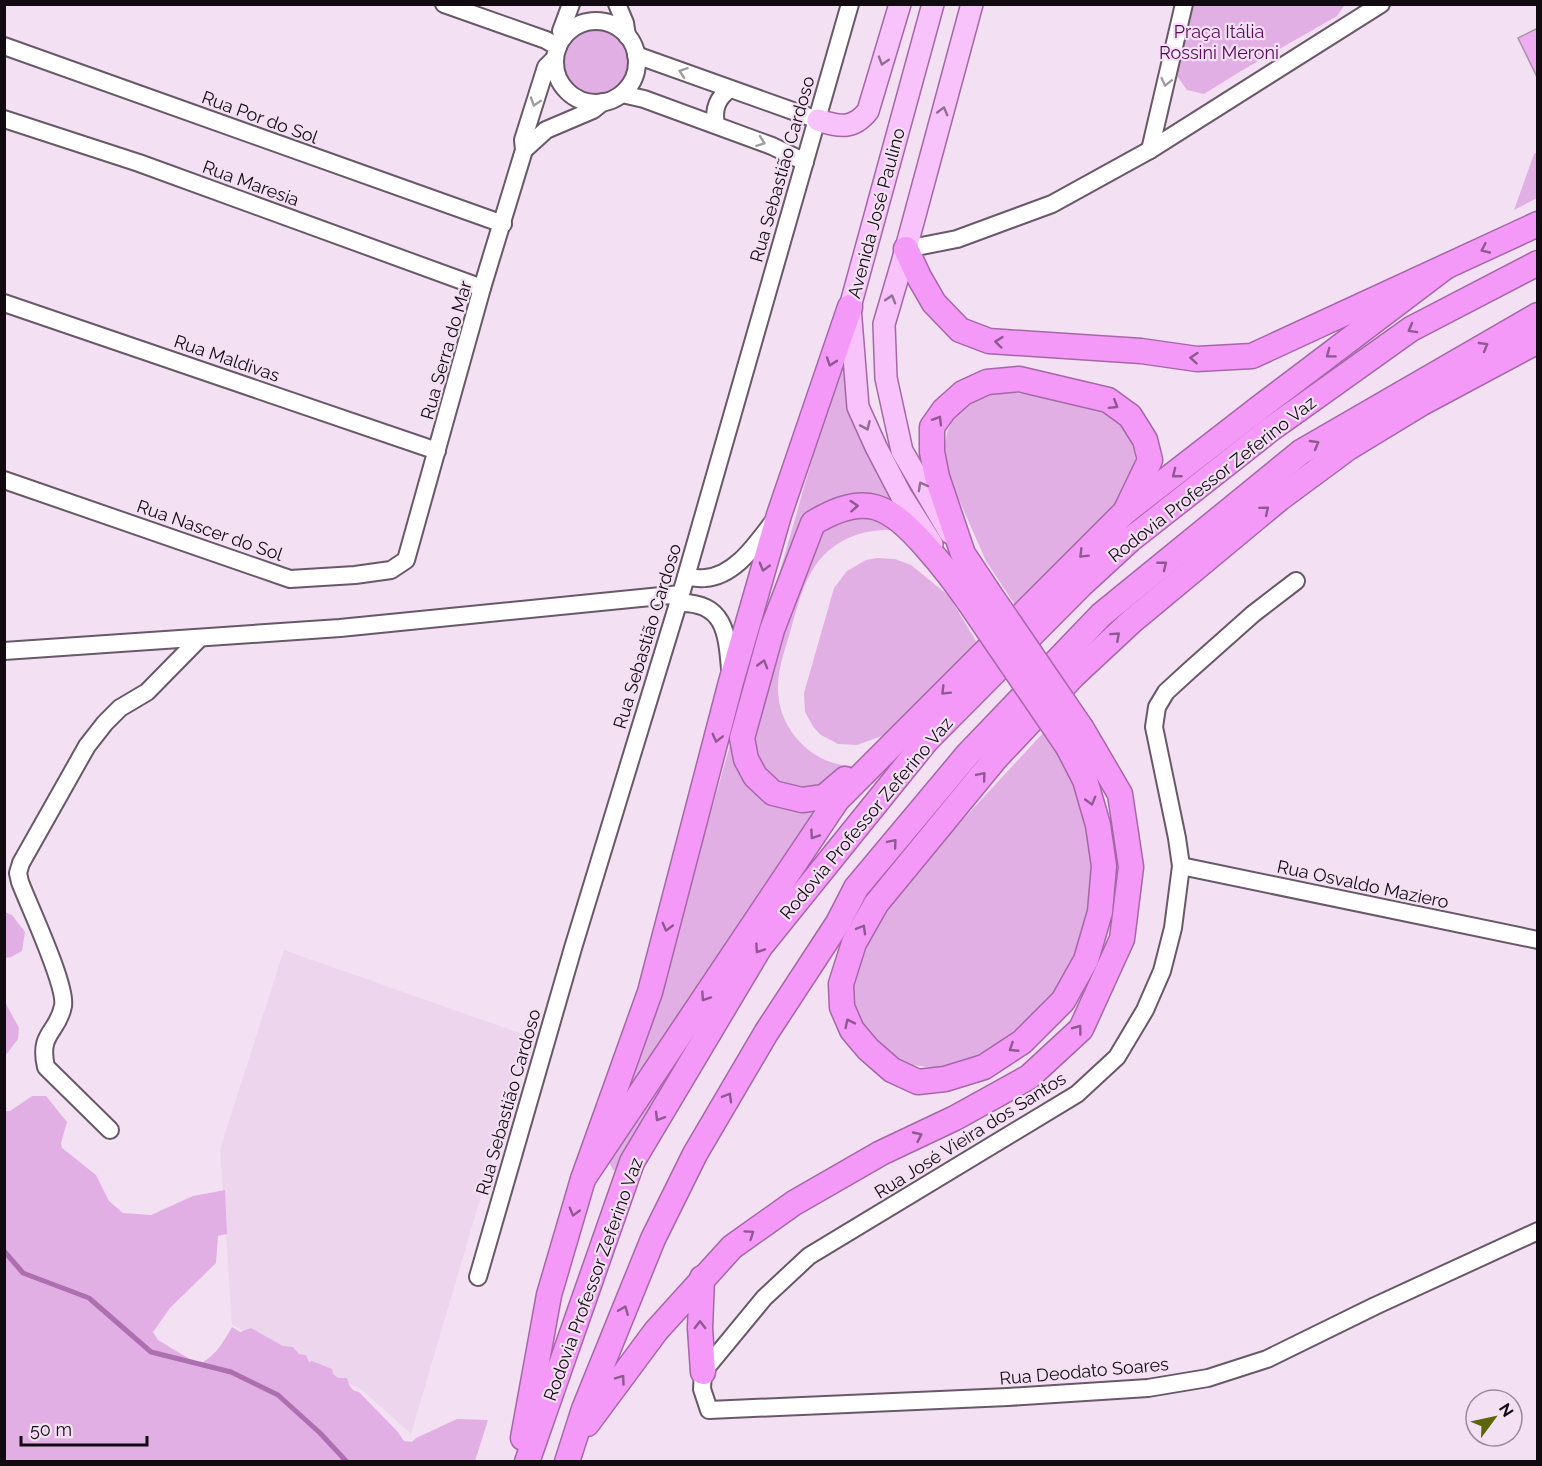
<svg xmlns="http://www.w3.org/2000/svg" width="1542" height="1466" font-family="Raleway,sans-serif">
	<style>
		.built { fill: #edd5ed }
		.green { fill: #e2afe4 }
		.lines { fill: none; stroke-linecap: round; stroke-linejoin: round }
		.stream { stroke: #ad6faf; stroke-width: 5 }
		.building { fill: #efadf1; stroke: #a594a5; stroke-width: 1.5 }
		.minor-casing { stroke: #685868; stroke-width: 20 }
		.major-casing { stroke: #a567a7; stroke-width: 24 }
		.highway-casing { stroke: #a567a7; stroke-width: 27 }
		.minor { stroke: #fff; stroke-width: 16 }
		.major { stroke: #f8c2fb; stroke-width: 21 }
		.highway { stroke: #f499f8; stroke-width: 24 }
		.highway-bridge-casing { stroke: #a567a7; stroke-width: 27; stroke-linecap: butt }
		.highway-bridge { stroke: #f499f8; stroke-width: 24 }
		.oneway { stroke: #907092 }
		.oneway2 { stroke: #a09da0 }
		.oneway3 { stroke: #8e5990 }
		.labels { text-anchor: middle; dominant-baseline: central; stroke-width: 4.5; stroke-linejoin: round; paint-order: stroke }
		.park-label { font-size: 18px; fill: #58075d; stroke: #f3e1f3 }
		.street-label { font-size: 18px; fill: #110b11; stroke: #f3e1f3 }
	</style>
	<rect width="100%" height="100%" fill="#f3e1f3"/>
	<!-- built -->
	<path class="built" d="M284 950 528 1036 411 1434 362 1390 232 1325 220 1149Z"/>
	<!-- green -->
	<g class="green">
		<path d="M1343 4 1344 6 1337 16 1241 71 1204 94 1187 90 1177 76 1178 61 1192 5Z"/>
		<circle cx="596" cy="62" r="32"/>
		<path d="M1537 152V198L1514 210 1534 154Z"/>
		<path d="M842 355 850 387 901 508 895 530C868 529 844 535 824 555 806 573 799 601 792 625 787 645 778 666 778 687 777 729 813 767 856 766 865 765 874 762 883 761 839 819 793 877 752 937 702 1013 658 1090 618 1171L613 1170 608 1160 675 937Z"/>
		<path d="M997 390 1093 405C1131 424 1138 446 1136 487L1019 611 986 561 945 468C942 446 947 418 967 404 976 398 987 395 997 390Z"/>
		<path d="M877 558 895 559 911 565 949 596 979 646 901 729 857 745 838 744 821 735 814 728 805 712 804 693 834 588 847 571 866 560Z"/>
		<path d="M1043 733 1057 750 1069 770 1092 836V906L1078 952 1055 993 1026 1026 976 1059 943 1069 913 1065 900 1060 887 1052 867 1032 860 1020 852 994 855 953 932 853Z"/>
		<path d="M5 912 12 915 25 932 22 951 11 957 5 958Z"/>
		<path d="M5 1002 19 1028 18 1039 5 1056Z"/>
		<path d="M32 1096H46L67 1122 61 1143 62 1148 96 1175 109 1201 123 1213 151 1215 193 1196 225 1190 227 1234 218 1236 216 1263 170 1308 153 1332 158 1340 198 1364C214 1359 224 1341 232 1327L240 1332 251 1328 283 1346 293 1347 299 1354 306 1355 309 1362 312 1361 332 1369 333 1374 338 1378H347C349 1385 351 1391 359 1392L397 1431 404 1441 412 1442 416 1438 457 1419 488 1420 475 1461H5V1111H10Z"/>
	</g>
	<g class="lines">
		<!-- stream -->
		<path class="stream" d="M4 1251 23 1273 89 1298 151 1352 231 1372 278 1395 320 1433 347 1462"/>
	</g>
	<!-- building -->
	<path class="building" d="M1538 28V79L1518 38Z"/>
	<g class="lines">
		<!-- minor casing -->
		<g class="minor-casing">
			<g id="minor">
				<path d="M444 4 546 40 558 47"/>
				<path d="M617 4 625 23 627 36"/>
				<circle cx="596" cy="62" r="41"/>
				<path d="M563 38 561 31 571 4"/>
				<path d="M4 46 503 224"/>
				<path d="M636 55 818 120"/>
				<path d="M622 94 644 99 772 146 805 162"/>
				<path d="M4 119 139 163 482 288"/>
				<path d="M716 125C713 109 717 98 730 89"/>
				<path d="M524 150 546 130 593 110 603 102"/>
				<path d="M1150 150 1184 4"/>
				<path d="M906 249 957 239 1052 204 1150 150 1381 4"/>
				<path d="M4 303 437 451"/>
				<path d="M4 480 290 579 355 575 391 570 406 560 482 288 524 150 523 140 546 67 555 58"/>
				<path d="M686 577C692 577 699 579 705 578 735 576 756 544 773 522"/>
				<path d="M1296 581 1253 614 1190 670 1166 692 1157 707 1154 727 1177 838 1181 866 1173 928 1162 971 1145 1010 1117 1057 1077 1094 809 1256 764 1298 703 1372 702 1389 709 1410 1008 1397 1148 1388 1208 1378 1267 1359 1375 1306 1538 1231"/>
				<path d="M678 603C724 601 727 632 730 669"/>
				<path d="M4 651 340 628 681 594"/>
				<path d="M1181 866 1538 940"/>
				<path d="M110 1130 46 1067C38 1032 58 1033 63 1006 67 986 29 906 20 882L18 873 21 863 87 746 105 723 120 708 147 692 200 638"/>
				<path d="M478 1277 573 948 681 594 850 4"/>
			</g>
		</g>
		<!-- major casing -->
		<g class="major-casing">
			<g id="major">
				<path d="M818 120C839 127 853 130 868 111L900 4"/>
				<path d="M950 533 902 451 886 378 884 324 902 263 972 4"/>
				<path d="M932 544 901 495 876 447 858 407 850 307 933 4"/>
			</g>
		</g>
		<!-- highway casing -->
		<g class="highway-casing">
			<g id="highway">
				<path d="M906 249 919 277 934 303 960 330 989 341 1141 351 1197 359 1252 356 1538 224"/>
				<path d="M987 590 963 554 937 477 932 452V427L944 410 963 393 987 382 1019 379 1108 400 1130 416 1145 440 1150 460 1127 508"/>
				<path d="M1068 747 1085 780 1098 825 1104 866 1100 912 1086 960 1063 1001 1022 1042 984 1067 945 1079 918 1082 892 1070 868 1049 852 1030 842 1007 841 984 854 943 876 904 996 758 1074 675 1132 621 1279 499 1348 448 1422 403 1538 341"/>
				<path d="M845 779 824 797 802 800 773 793 755 776 746 759 742 738 772 630 813 523C866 491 889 505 927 548 942 565 956 583 969 602"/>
				<path d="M583 1179 837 800 1125 512 1263 405 1444 268"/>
				<path d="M702 1278 700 1328 703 1372"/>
				<path d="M587 1424 656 1331 732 1247 794 1203 881 1153 955 1118 1029 1077 1081 1029 1122 939 1131 867 1120 794 1082 729"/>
				<path d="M523 1438 549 1295 583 1179 650 992 731 682 779 515 850 307"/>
				<path d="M527 1462 632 1162 760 947 927 740 1081 585 1130 540 1271 429 1411 329 1538 263"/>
				<path d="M567 1462 584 1409 653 1239 695 1154 766 1033 838 923 856 888 968 754 1101 615 1301 452 1538 315"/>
			</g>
		</g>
		<!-- minor -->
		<use href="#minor" class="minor"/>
		<!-- major -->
		<use href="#major" class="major"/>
		<!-- highway -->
		<use href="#highway" class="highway"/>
		<!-- highway-bridge casing -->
		<g class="highway-bridge-casing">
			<g id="highway-bridge">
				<path d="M987 590 1082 729"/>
				<path d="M969 602 1068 747"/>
			</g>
		</g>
		<!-- highway-bridge -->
		<use href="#highway-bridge" class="highway-bridge"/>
	</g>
	<!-- one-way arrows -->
	<defs><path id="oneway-chevron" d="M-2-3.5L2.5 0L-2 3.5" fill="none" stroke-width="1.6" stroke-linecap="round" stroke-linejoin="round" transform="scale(1.5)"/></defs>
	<g class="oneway">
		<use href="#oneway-chevron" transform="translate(883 61) rotate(107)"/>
		<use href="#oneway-chevron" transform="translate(943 111) rotate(-75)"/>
		<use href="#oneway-chevron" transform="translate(891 299) rotate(-73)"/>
		<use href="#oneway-chevron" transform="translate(866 426) rotate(66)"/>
		<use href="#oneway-chevron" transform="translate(922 486) rotate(-119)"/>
	</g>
	<g class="oneway2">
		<use href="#oneway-chevron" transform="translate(683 72) rotate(-161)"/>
		<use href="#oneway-chevron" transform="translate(1166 82) rotate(103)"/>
		<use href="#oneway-chevron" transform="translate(535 102) rotate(108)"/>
		<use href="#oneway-chevron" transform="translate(761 142) rotate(20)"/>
	</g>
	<g class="oneway3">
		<use href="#oneway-chevron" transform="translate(1485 249) rotate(155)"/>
		<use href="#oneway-chevron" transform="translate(1412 329) rotate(151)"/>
		<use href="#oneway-chevron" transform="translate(999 342) rotate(-174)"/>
		<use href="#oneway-chevron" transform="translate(1484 346) rotate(-30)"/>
		<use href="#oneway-chevron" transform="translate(1330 354) rotate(143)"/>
		<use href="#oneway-chevron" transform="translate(1194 358) rotate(-175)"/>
		<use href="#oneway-chevron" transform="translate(831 362) rotate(109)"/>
		<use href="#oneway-chevron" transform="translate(1114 405) rotate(32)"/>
		<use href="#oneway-chevron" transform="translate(938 420) rotate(-59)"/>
		<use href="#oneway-chevron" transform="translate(1315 444) rotate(-30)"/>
		<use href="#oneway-chevron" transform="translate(1176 474) rotate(142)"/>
		<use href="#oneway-chevron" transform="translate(854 506) rotate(-4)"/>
		<use href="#oneway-chevron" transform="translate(1265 510) rotate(-40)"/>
		<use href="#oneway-chevron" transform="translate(1083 554) rotate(135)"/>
		<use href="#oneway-chevron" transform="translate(1163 565) rotate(-39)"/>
		<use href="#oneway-chevron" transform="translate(764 567) rotate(106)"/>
		<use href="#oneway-chevron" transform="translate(1116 636) rotate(-42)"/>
		<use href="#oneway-chevron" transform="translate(763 664) rotate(-74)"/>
		<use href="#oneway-chevron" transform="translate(945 691) rotate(135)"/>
		<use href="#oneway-chevron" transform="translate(717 738) rotate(104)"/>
		<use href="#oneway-chevron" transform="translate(982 776) rotate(-50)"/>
		<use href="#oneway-chevron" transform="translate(1091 801) rotate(74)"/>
		<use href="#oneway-chevron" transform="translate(814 835) rotate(124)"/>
		<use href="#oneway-chevron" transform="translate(893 843) rotate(-50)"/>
		<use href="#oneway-chevron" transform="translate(667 927) rotate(105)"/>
		<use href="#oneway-chevron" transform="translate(862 929) rotate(-60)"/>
		<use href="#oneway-chevron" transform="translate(759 949) rotate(124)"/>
		<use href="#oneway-chevron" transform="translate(705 997) rotate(124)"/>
		<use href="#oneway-chevron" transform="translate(849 1023) rotate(-116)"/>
		<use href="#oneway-chevron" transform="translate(1078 1029) rotate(-53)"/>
		<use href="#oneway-chevron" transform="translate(1013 1048) rotate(147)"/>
		<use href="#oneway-chevron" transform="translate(728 1097) rotate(-60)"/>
		<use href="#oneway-chevron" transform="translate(659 1117) rotate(121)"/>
		<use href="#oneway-chevron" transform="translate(918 1136) rotate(-25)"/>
		<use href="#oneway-chevron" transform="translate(574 1212) rotate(106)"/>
		<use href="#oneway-chevron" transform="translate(750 1234) rotate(-35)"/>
		<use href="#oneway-chevron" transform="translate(624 1310) rotate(-68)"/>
		<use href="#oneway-chevron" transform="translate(700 1325) rotate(-90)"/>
		<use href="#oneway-chevron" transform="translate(621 1379) rotate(-54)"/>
	</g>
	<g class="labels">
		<!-- park labels -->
		<g class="park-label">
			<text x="1219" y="31">Praça Itália<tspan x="1219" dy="21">Rossini Meroni</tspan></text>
		</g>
		<!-- street labels -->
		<g class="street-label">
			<text transform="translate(260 117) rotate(20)">Rua Por do Sol</text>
			<text transform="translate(782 169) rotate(-74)">Rua Sebastião Cardoso</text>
			<text transform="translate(251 183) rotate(20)">Rua Maresia</text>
			<text transform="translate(876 213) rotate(-75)">Avenida José Paulino</text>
			<text transform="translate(446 350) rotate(-74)">Rua Serra do Mar</text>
			<text transform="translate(227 358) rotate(19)">Rua Maldivas</text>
			<text transform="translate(1212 479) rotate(-38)">Rodovia Professor Zeferino Vaz</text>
			<text transform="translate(210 530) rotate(19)">Rua Nascer do Sol</text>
			<text transform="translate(647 636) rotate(-73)">Rua Sebastião Cardoso</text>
			<text transform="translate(866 818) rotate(-50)">Rodovia Professor Zeferino Vaz</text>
			<text transform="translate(1363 884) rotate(12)">Rua Osvaldo Maziero</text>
			<text transform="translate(508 1102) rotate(-74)">Rua Sebastião Cardoso</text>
			<text transform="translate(970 1135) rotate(-32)">Rua José Vieira dos Santos</text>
			<text transform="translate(593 1279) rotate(-70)">Rodovia Professor Zeferino Vaz</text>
			<text transform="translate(1084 1371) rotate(-5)">Rua Deodato Soares</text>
		</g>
	</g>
	<!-- border -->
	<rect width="1542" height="1466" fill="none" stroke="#110b11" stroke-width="12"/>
	<!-- north arrow -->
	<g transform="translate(1494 1418) rotate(57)"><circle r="28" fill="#f3e1f3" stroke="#998b99" stroke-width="1.5"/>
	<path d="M0-4.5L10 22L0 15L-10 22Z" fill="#5d6607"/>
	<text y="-9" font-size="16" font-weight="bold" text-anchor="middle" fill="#110b11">N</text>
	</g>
	<!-- scale -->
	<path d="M21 1436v9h126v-9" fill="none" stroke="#110b11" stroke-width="3"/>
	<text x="30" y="1436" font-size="18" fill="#110b11" stroke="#f3e1f3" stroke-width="4.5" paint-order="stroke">50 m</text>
</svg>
